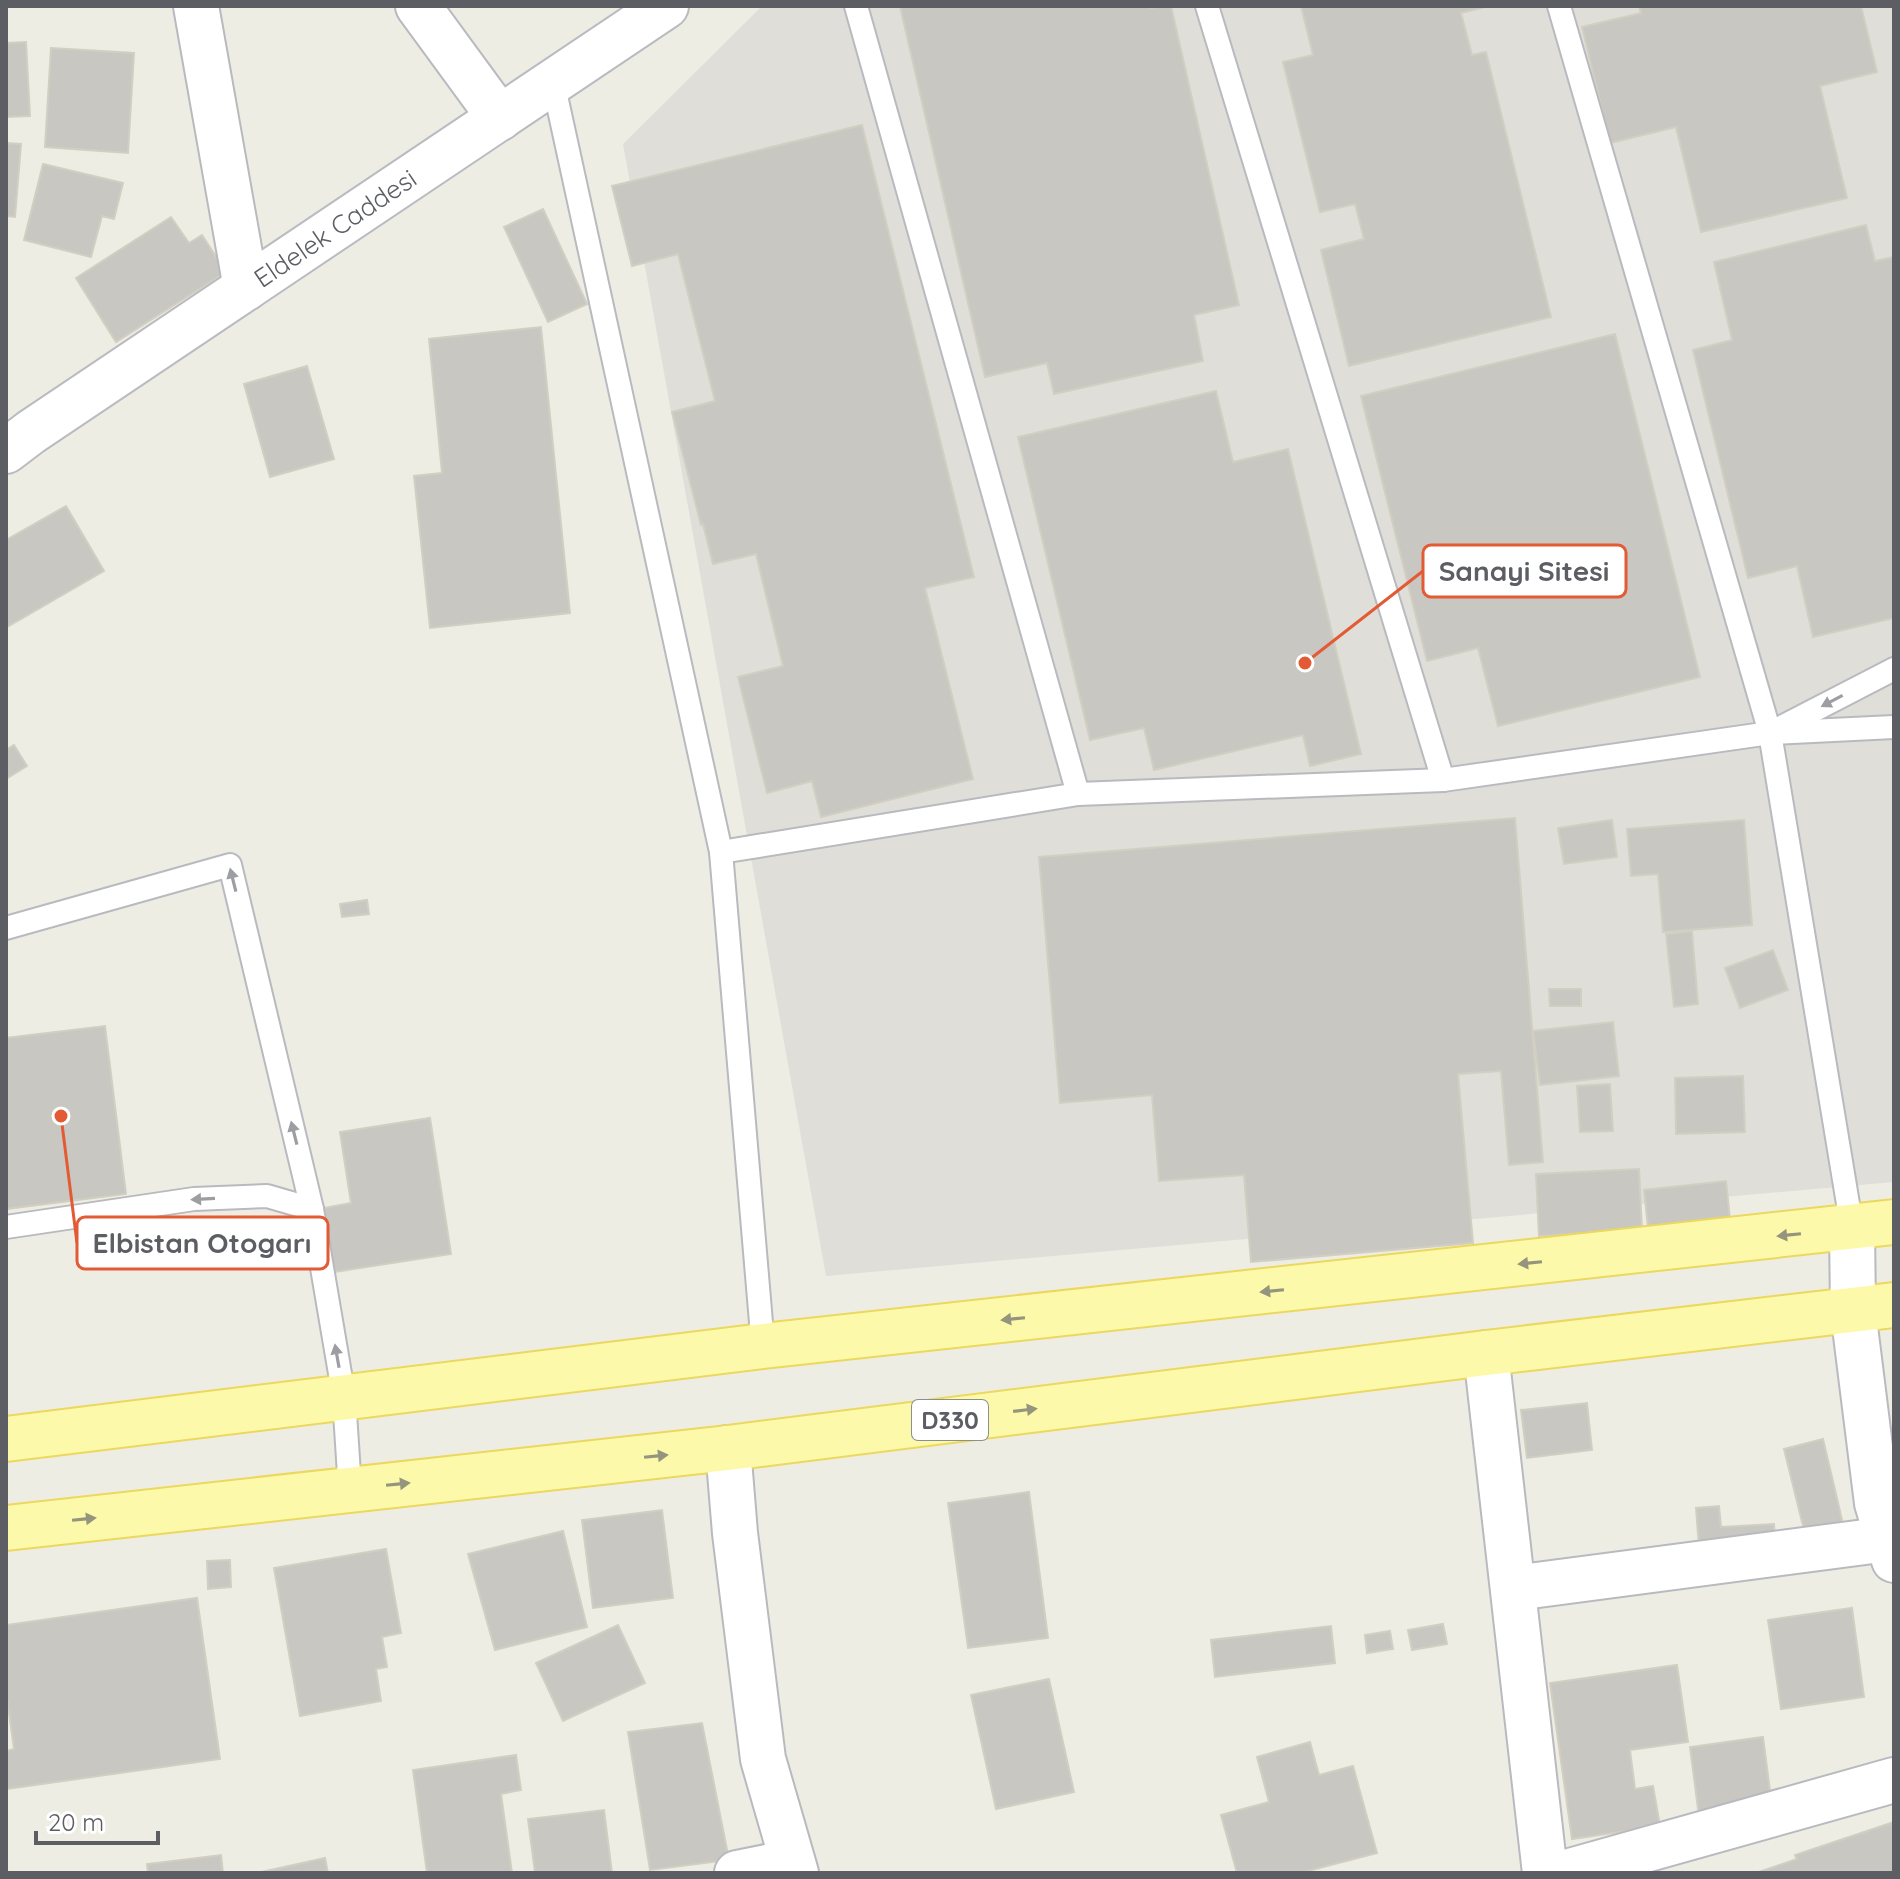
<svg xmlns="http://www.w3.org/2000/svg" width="1900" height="1879" font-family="Quicksand,sans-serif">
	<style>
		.industrial { fill: #dfded8 }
		.building { fill: #c9c7c1; stroke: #d2cfc2; stroke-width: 2 }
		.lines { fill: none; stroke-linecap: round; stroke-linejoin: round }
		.lane-casing { stroke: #b9babf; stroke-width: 26 }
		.street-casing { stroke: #b9babf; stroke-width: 48 }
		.secondary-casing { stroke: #b9bbc1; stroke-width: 48 }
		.primary-casing { stroke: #ecd85e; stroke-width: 48 }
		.lane { stroke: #fff; stroke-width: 22 }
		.street { stroke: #fff; stroke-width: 44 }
		.secondary { stroke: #fff; stroke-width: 44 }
		.primary { stroke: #fcfaaa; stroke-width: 44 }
		.oneway { fill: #9d9ea2 }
		.oneway2 { fill: #94957c }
		.labels { text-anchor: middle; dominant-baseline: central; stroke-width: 7; stroke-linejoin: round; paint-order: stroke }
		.shield { fill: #fff; stroke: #8d8e92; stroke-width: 2 }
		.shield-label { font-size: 24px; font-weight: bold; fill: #5c5e64 }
		.street-label { font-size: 26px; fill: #5c5e64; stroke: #fff }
		.leader { fill: none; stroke: #e25b35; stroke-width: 3 }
		.callout-dot { fill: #e25b35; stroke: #fff; stroke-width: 3 }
		.callout { fill: #fff; stroke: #e25b35; stroke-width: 3 }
		.callout-label { font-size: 28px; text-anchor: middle; font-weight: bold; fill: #5c5e64 }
	</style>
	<rect width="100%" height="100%" fill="#eeede4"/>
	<!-- industrial -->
	<path class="industrial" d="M762 6H1894V1182L826 1276 623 144Z"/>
	<!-- building -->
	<g class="building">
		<path d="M900 6H1149L1150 8 1171 6 1239 305 1194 315 1203 361 1054 394 1047 363 985 377Z"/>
		<path d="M1301 6H1489L1461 13 1472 55 1486 52 1551 317 1349 366 1321 250 1364 239 1355 204 1320 212 1283 62 1313 55Z"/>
		<path d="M1639 6H1861L1877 72 1820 86 1847 198 1701 232 1676 127 1610 143 1582 27 1641 13Z"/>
		<path d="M26 42 30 116 6 117V43Z"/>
		<path d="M51 48 134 53 128 153 45 147Z"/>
		<path d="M862 125 974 577 925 588 973 779 821 817 812 781 767 793 738 677 783 666 756 554 713 564 703 524 701 525 672 412 715 401 678 254 632 266 612 186Z"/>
		<path d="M6 143 21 144 15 217 6 216Z"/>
		<path d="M43 164 123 183 114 219 102 216 91 257 24 240Z"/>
		<path d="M543 209 587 304 548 322 504 227Z"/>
		<path d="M171 217 189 243 202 235 226 272 116 342 76 278Z"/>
		<path d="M1866 225 1875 261 1894 257V618L1813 637 1797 566 1748 578 1693 350 1732 340 1714 262Z"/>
		<path d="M541 327 570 613 430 628 414 476 442 473 429 339Z"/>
		<path d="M1615 334 1700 677 1498 726 1478 648 1427 661 1361 396Z"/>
		<path d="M307 366 334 459 270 477 244 384Z"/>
		<path d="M1216 391 1233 462 1288 449 1361 754 1310 766 1303 735 1154 770 1144 728 1090 740 1018 437Z"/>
		<path d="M66 506 104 571 7 627 6 540Z"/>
		<path d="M14 745 27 766 6 779V750Z"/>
		<path d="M1515 818 1543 1162 1509 1165 1501 1071 1458 1074 1473 1243 1251 1262 1244 1175 1159 1181 1152 1095 1060 1103 1039 857Z"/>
		<path d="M1612 820 1617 857 1564 864 1558 828Z"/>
		<path d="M1744 820 1752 925 1663 932 1658 874 1631 876 1627 829Z"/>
		<path d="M367 900 369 914 342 917 340 904Z"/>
		<path d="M1692 931 1698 1004 1674 1007 1666 934Z"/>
		<path d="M1773 950 1788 990 1740 1008 1725 968Z"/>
		<path d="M1549 989H1581V1006H1550Z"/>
		<path d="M1613 1022 1619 1076 1540 1085 1533 1031Z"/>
		<path d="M105 1026 126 1194 6 1209V1038Z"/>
		<path d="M1743 1076 1745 1132 1676 1134 1675 1078Z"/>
		<path d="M1610 1084 1613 1131 1580 1132 1577 1086Z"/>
		<path d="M430 1118 451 1254 334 1272 324 1208 351 1203 340 1132Z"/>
		<path d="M1639 1169 1642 1230 1539 1236 1536 1174Z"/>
		<path d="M1726 1181 1731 1228 1649 1237 1644 1190Z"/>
		<path d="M1587 1403 1592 1450 1527 1458 1521 1410Z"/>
		<path d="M1823 1439 1843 1524 1805 1534 1784 1449Z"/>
		<path d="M1029 1492 1048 1638 968 1648 948 1503Z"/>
		<path d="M1719 1506 1721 1527 1774 1524 1775 1542 1699 1547 1696 1508Z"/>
		<path d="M662 1510 673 1598 593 1608 582 1520Z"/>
		<path d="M563 1531 587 1627 495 1650 468 1554Z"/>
		<path d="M386 1549 401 1633 382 1637 387 1667 376 1669 381 1701 300 1716 274 1568Z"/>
		<path d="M230 1560 231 1587 208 1589 207 1561Z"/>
		<path d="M197 1598 220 1759 6 1789V1751L14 1749 6 1691V1625Z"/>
		<path d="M1852 1608 1864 1697 1781 1709 1768 1620Z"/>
		<path d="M1443 1624 1447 1644 1412 1650 1408 1630Z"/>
		<path d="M618 1625 645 1683 563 1721 536 1663Z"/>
		<path d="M1331 1626 1335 1663 1215 1677 1211 1640Z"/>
		<path d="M1390 1631 1393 1649 1367 1653 1365 1635Z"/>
		<path d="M1677 1665 1688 1742 1630 1750 1635 1789 1653 1786 1660 1826 1572 1839 1550 1683Z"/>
		<path d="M1049 1679 1074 1792 996 1809 971 1695Z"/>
		<path d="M702 1723 729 1860 650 1870 628 1732Z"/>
		<path d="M1763 1737 1773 1814 1700 1824 1690 1747Z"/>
		<path d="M1310 1742 1319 1775 1353 1766 1377 1853 1300 1873H1237L1221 1815 1269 1802 1257 1757Z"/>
		<path d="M516 1755 521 1790 501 1794 512 1873H427L413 1770Z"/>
		<path d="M604 1810 612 1873H535L528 1819Z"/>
		<path d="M1894 1822V1873H1756L1797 1859 1795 1855Z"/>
		<path d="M221 1855 223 1873H148L147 1864Z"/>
		<path d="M325 1858 328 1873H257Z"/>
	</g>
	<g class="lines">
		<!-- lane casing -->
		<g class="lane-casing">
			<g id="lane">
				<path d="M856 6 1078 794"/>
				<path d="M1207 6 1443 780"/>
				<path d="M1559 6 1770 733 1852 1228"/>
				<path d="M553 82 721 852 763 1346"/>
				<path d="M1778 729 1894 669"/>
				<path d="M721 852 1078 794 1443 780 1770 733 1894 727"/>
				<path d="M6 928 230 865 312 1209"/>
				<path d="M6 1227 194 1199 267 1196 312 1209 344 1397 350 1490"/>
			</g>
		</g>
		<!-- street casing -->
		<g class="street-casing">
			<g id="street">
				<path d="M196 6 246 288"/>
				<path d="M418 6 500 118"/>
				<path d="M1852 1228 1853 1311 1877 1503 1894 1560"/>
				<path d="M1486 1353 1545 1873"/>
				<path d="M728 1448 735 1533 763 1759 796 1873"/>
				<path d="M1514 1588 1888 1539"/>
				<path d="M737 1873 792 1862"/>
				<path d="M1563 1873 1894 1780"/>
			</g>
		</g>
		<!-- secondary casing -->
		<g class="secondary-casing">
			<path id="secondary" d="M6 451 31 432 666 6"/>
		</g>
		<!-- primary casing -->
		<g class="primary-casing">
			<g id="primary">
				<path d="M6 1439 763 1346 1894 1222"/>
				<path d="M6 1528 728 1448 1486 1353 1894 1305"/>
			</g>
		</g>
		<!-- lane -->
		<use href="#lane" class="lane"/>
		<!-- street -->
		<use href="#street" class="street"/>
		<!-- secondary -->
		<use href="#secondary" class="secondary"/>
		<!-- primary -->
		<use href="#primary" class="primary"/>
	</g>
	<!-- one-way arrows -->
	<defs><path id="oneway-solid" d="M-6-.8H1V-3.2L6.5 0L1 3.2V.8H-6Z" transform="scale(2)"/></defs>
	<g class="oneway">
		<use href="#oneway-solid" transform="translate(1832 701) rotate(152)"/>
		<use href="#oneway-solid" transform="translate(233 880) rotate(-104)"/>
		<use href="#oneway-solid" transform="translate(294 1133) rotate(-104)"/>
		<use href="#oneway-solid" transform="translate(203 1199) rotate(177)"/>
		<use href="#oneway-solid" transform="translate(337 1356) rotate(-100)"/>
	</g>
	<g class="oneway2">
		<use href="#oneway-solid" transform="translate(1789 1235) rotate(174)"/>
		<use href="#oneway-solid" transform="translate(1530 1263) rotate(174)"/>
		<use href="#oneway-solid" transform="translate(1272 1291) rotate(174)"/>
		<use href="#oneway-solid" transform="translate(1013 1319) rotate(174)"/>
		<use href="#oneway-solid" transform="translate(1025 1410) rotate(-7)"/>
		<use href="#oneway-solid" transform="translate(656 1456) rotate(-6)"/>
		<use href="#oneway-solid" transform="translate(398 1484) rotate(-6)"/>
		<use href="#oneway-solid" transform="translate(84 1519) rotate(-6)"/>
	</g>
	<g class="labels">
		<!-- shield labels -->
		<rect class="shield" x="912" y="1400" width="76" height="40" rx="6"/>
		<g class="shield-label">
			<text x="950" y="1420">D330</text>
		</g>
		<!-- street labels -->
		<g class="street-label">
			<text transform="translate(335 228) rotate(-34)">Eldelek Caddesi</text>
		</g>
	</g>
	<!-- callouts -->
	<path class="leader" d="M1305 663L1423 571M61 1116L77 1243"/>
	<g class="callout-dot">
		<circle cx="1305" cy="663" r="8"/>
		<circle cx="61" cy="1116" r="8"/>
	</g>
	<g class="callout">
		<rect x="1423" y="545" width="203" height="52" rx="8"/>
		<rect x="77" y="1217" width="251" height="52" rx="8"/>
	</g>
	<g class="callout-label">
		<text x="1524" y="581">Sanayi Sitesi</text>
		<text x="202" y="1253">Elbistan Otogarı</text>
	</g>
	<!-- border -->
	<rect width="1900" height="1879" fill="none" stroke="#5c5e64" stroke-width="16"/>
	<!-- scale -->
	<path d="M36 1831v12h122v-12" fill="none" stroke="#5c5e64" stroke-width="4"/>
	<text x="48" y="1831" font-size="24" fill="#5c5e64" stroke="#ffffff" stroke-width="6" paint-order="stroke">20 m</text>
</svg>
